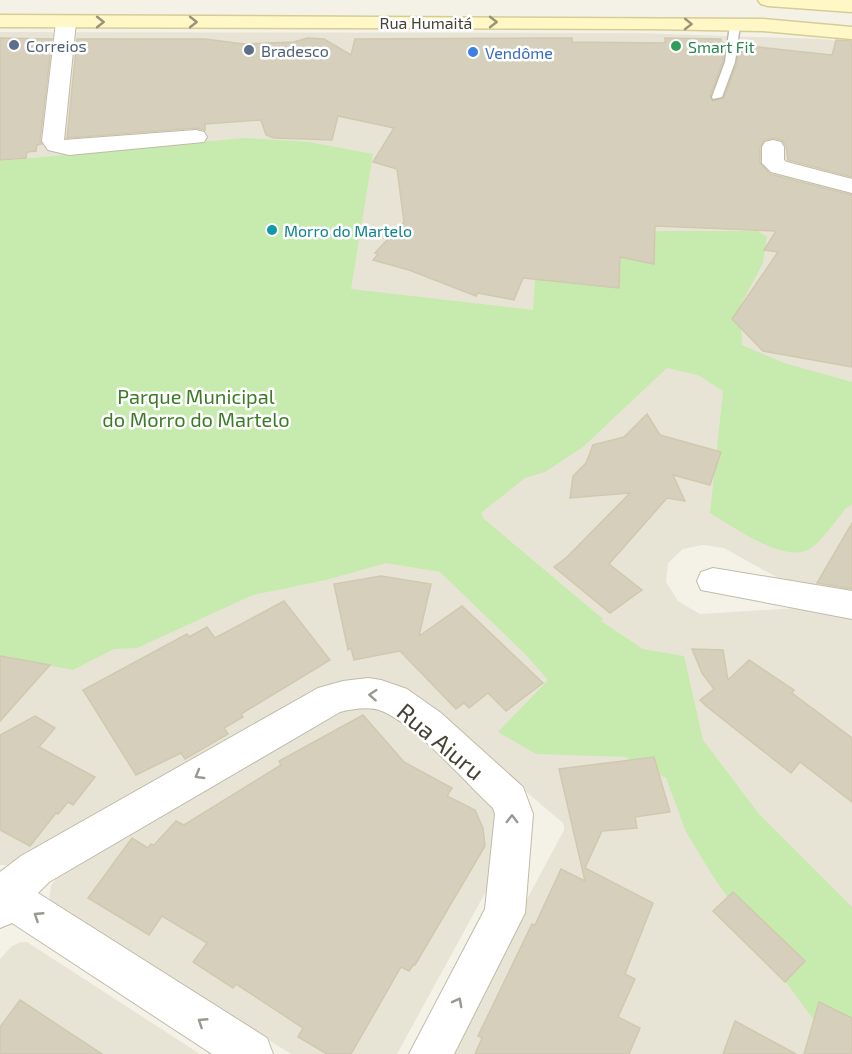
<svg xmlns="http://www.w3.org/2000/svg" width="852" height="1054" font-family="'Exo 2',sans-serif">
	<style>
		.residential { fill: #e8e4d5 }
		.green { fill: #c7eaae }
		.building { fill: #d6cfbc; stroke: #d1c8af; stroke-width: 1.5 }
		.lines { fill: none; stroke-linecap: round; stroke-linejoin: round }
		.lane-casing { stroke: #c0bba9; stroke-width: 3 }
		.street-casing { stroke: #c0bba9; stroke-width: 2 }
		.secondary-casing { stroke: #d6cc95; stroke-width: 3 }
		.lane { fill: #fff; fill-rule: evenodd }
		.street { fill: #fff; fill-rule: evenodd }
		.secondary { fill: #fff8c6; fill-rule: evenodd }
		.oneway { stroke: #9a9476 }
		.oneway2 { stroke: #9a9890 }
		.service-dot { fill: #5c6f8a; stroke: #fff; stroke-width: 2 }
		.leisure-dot { fill: #2e9e5b; stroke: #fff; stroke-width: 2 }
		.shop-dot { fill: #3f7fe0; stroke: #fff; stroke-width: 2 }
		.culture-dot { fill: #0f9aa8; stroke: #fff; stroke-width: 2 }
		.labels { text-anchor: middle; dominant-baseline: central; stroke-width: 5; stroke-linejoin: round; paint-order: stroke }
		.far-street-label { font-size: 16px; fill: #474335; stroke: #fff }
		.far-service-label { font-size: 16px; fill: #4e5e75; stroke: #fff; text-anchor: start }
		.far-leisure-label { font-size: 16px; fill: #27864d; stroke: #fff; text-anchor: start }
		.far-shop-label { font-size: 16px; fill: #366cbe; stroke: #fff; text-anchor: start }
		.far-culture-label { font-size: 16px; fill: #0d838f; stroke: #fff; text-anchor: start }
		.park-label { font-size: 20px; fill: #3c7b26; stroke: #fff }
		.near-street-label { font-size: 24px; fill: #474335; stroke: #fff }
	</style>
	<rect width="100%" height="100%" fill="#f4f2e7"/>
	<!-- residential -->
	<g class="residential">
		<path d="M0 32 639 33 820 39 852 42V598L796 588 724 548 703 545 683 549 668 563 666 582 678 601 700 614 796 608 852 616V1054H444L564 830V826L563 823 420 702 393 687 14 865H0Z"/>
		<path d="M342 708H393L519 831 397 1054H291L49 902 51 886 57 877Z"/>
		<path d="M21 942H27L200 1054H0V959L12 946Z"/>
	</g>
	<!-- green -->
	<path class="green" d="M244 138 309 142 373 154 351 289 533 310 535 279 619 286 621 257 634 260 647 236 658 231H758L767 237 763 263 740 306 742 345 784 363 852 382V505L846 508C838 518 819 545 808 550 782 562 733 527 710 513L723 391 698 375 667 368 583 447 545 472 525 478 481 513 484 519 603 619 601 621 643 649 684 656 703 740 759 814 852 907V1054H839L768 958 711 873 686 832 666 778 625 757 536 754 498 732 548 680 526 655 440 572 386 563 326 580 253 595 137 648 114 649 73 670 0 656V161Z"/>
	<!-- building -->
	<g class="building">
		<path d="M0 38 52 39 40 141 42 144 37 145 36 151 27 152 26 158 0 160Z"/>
		<path d="M307 38 324 39 351 55 355 39 560 38H572V42L665 43V38L721 39V42L725 43 723 61 710 96 713 101 724 98 737 63 740 45 832 55 836 40 852 41V177L788 160 786 146 782 140 774 138 764 140 760 147V163L770 174 852 195V367L763 351 732 319 778 252 764 250 776 231 655 226 654 264 620 257 619 288 523 278 514 300 478 293 476 296 409 270 373 260 378 254 375 253 404 222 397 169 373 162 394 128 338 116 332 140 274 138 266 135 261 120 205 124V130L196 128 67 138 77 39H205L244 44 294 42Z"/>
		<path d="M647 414 660 435 721 452 710 485 673 475 685 501 667 498 609 564 642 590 610 613 554 567 567 557 630 493 570 498 573 476 586 463 593 445 624 437Z"/>
		<path d="M852 523V589L817 583Z"/>
		<path d="M381 576 431 584 419 636 462 606 543 683 506 711 488 693 469 708 464 703 456 709 400 651 354 660 351 648 348 650 334 584Z"/>
		<path d="M284 601 330 660 241 714 243 717 224 728 228 734 185 759 181 753 136 775 83 690 187 634 189 637 207 627 215 638Z"/>
		<path d="M692 649 723 650 728 680 749 660 794 690 792 693 852 738V802L800 762 791 773 706 706 700 700 714 689 702 673Z"/>
		<path d="M0 656 50 665 0 721Z"/>
		<path d="M363 715 404 762 452 788 447 796 475 810 483 828 485 846 415 965 414 964 409 971 401 967 351 1054H327L298 1037 303 1028 236 984 233 988 193 962 207 943 162 916 149 935 88 898 132 838 148 848 151 844 154 845 176 821 184 825 281 765 279 761Z"/>
		<path d="M35 716 55 728 39 747 95 777 73 805 68 802 58 814 56 813 30 846 0 830V735Z"/>
		<path d="M654 757 670 812 635 817 637 828 602 831 585 868 653 903 625 974 635 979 618 1017 640 1028 629 1054H475L482 1038 478 1036 532 924 535 925 561 869 585 881 559 769Z"/>
		<path d="M733 892 805 961 785 982 713 911Z"/>
		<path d="M20 1000 102 1054H0V1027Z"/>
		<path d="M819 1002 852 1018V1054H804Z"/>
		<path d="M735 1021 796 1054H723Z"/>
	</g>
	<g class="lines">
		<!-- lane casing -->
		<g class="lane-casing">
			<path id="lane" d="M735 22 740 25 735 62 722 97 713 99 712 97 725 62 730 25Z"/>
		</g>
		<!-- street casing -->
		<g class="street-casing">
			<g id="street">
				<path d="M66 16 73 18 76 22 64 140 196 130 204 132 207 137 204 142 69 155 48 150 42 141 56 22 59 18Z"/>
				<path d="M773 140 781 142 784 147V160L787 162 852 179V193L771 172 762 163V147L765 142Z"/>
				<path d="M713 568 852 591V619L701 590 697 581 701 572Z"/>
				<path d="M368 678 381 680 407 689 441 713 523 787 533 814 525 913 454 1054H409L485 909 495 814 493 808C465 782 416 725 382 711 370 706 352 709 340 712L49 882 38 893 267 1038 273 1054H212L12 923 0 928V872L21 856 318 688 343 681Z"/>
			</g>
		</g>
		<!-- secondary casing -->
		<g class="secondary-casing">
			<g id="secondary">
				<path d="M758 0H852V12L768 6 761 4Z"/>
				<path d="M0 15 763 19 852 27V39L763 31 650 29 0 27Z"/>
			</g>
		</g>
		<!-- lane -->
		<use href="#lane" class="lane"/>
		<!-- street -->
		<use href="#street" class="street"/>
		<!-- secondary -->
		<use href="#secondary" class="secondary"/>
	</g>
	<!-- one-way arrows -->
	<defs><path id="oneway-chevron" d="M-2-3.5L2.5 0L-2 3.5" fill="none" stroke-width="1.6" stroke-linecap="round" stroke-linejoin="round" transform="scale(1.5)"/></defs>
	<g class="oneway">
		<use href="#oneway-chevron" transform="translate(100 22)"/>
		<use href="#oneway-chevron" transform="translate(193 22)"/>
		<use href="#oneway-chevron" transform="translate(493 22)"/>
		<use href="#oneway-chevron" transform="translate(688 24) rotate(1)"/>
	</g>
	<g class="oneway2">
		<use href="#oneway-chevron" transform="translate(373 695) rotate(-176)"/>
		<use href="#oneway-chevron" transform="translate(199 775) rotate(150)"/>
		<use href="#oneway-chevron" transform="translate(512 819) rotate(-90)"/>
		<use href="#oneway-chevron" transform="translate(38 916) rotate(-147)"/>
		<use href="#oneway-chevron" transform="translate(458 1002) rotate(-62)"/>
		<use href="#oneway-chevron" transform="translate(202 1022) rotate(-147)"/>
	</g>
	<!-- markers -->
	<g class="service-dot">
		<circle cx="14" cy="45" r="6"/>
		<circle cx="249" cy="50" r="6"/>
	</g>
	<circle class="leisure-dot" cx="676" cy="46" r="6"/>
	<circle class="shop-dot" cx="473" cy="52" r="6"/>
	<circle class="culture-dot" cx="272" cy="230" r="6"/>
	<g class="labels">
		<!-- far-street labels -->
		<g class="far-street-label">
			<text x="426" y="22">Rua Humaitá</text>
		</g>
		<!-- far-service labels -->
		<g class="far-service-label">
			<text x="26" y="45">Correios</text>
			<text x="261" y="50">Bradesco</text>
		</g>
		<!-- far-leisure labels -->
		<g class="far-leisure-label">
			<text x="688" y="46">Smart Fit</text>
		</g>
		<!-- far-shop labels -->
		<g class="far-shop-label">
			<text x="485" y="52">Vendôme</text>
		</g>
		<!-- far-culture labels -->
		<g class="far-culture-label">
			<text x="284" y="230">Morro do Martelo</text>
		</g>
		<!-- park labels -->
		<g class="park-label">
			<text x="196" y="396">Parque Municipal<tspan x="196" dy="23">do Morro do Martelo</tspan></text>
		</g>
		<!-- near-street labels -->
		<g class="near-street-label">
			<text transform="translate(441 741) rotate(40)">Rua Aiuru</text>
		</g>
	</g>
</svg>
